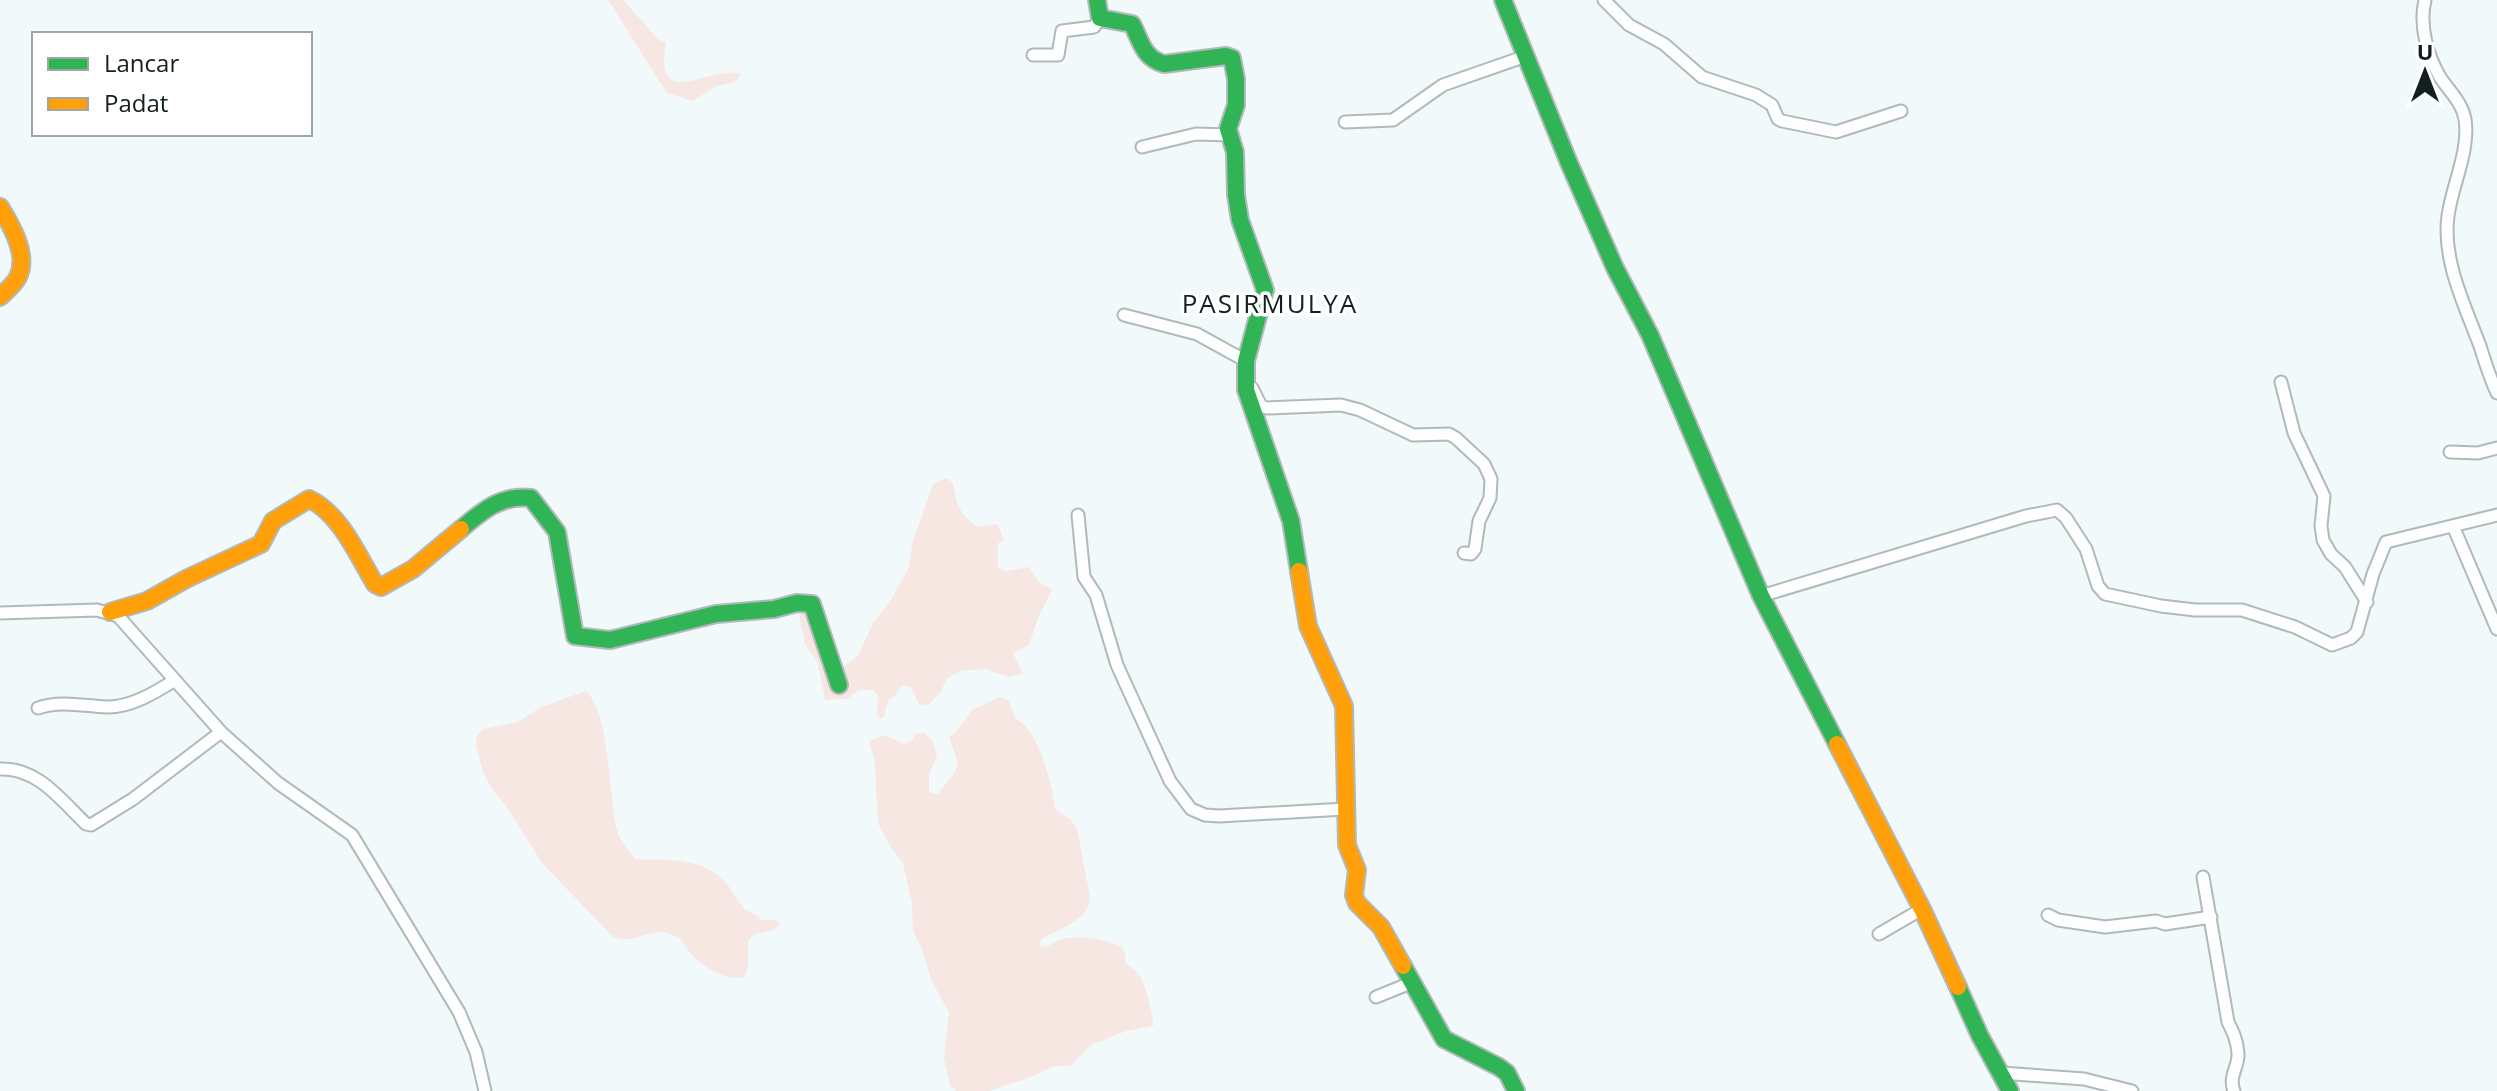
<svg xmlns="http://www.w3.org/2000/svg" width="2497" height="1091" font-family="'Open Sans',sans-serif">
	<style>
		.green { fill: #f7e7e3 }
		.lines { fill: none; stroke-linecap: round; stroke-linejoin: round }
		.street-casing { stroke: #b1b9ba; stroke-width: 15 }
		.fast-casing { stroke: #b1b9ba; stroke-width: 20 }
		.slow-casing { stroke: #b1b9ba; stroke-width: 20 }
		.street { stroke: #fdfefe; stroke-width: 11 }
		.fast { stroke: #30b455; stroke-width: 16 }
		.slow { stroke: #ff9f0a; stroke-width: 16 }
		.labels { text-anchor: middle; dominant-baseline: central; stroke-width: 7; stroke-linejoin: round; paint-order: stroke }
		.quarter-label { font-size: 26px; letter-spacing: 2px; fill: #121e1f; stroke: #fff }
	</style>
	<rect width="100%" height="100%" fill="#f2f9fa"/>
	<!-- green -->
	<g class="green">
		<path d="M608 0H623L658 39 666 43C652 114 714 64 741 74L735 82 717 86 693 101 667 93Z"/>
		<path d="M946 478 953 483C956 504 960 516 978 527L998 524 1004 541 998 543V568L1006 571 1028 567 1039 582 1052 590 1038 618 1029 645 1013 653 1023 674 1009 677 985 669 960 671 946 679 941 692 928 705 919 704 911 687 902 685 896 695 888 700 884 717 879 718 877 714 878 695 873 690H859L847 699 825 700 818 664 805 644 799 616 801 612 809 616 812 630 830 673 834 674 858 656 873 623 891 600 909 567 912 544 933 484Z"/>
		<path d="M586 691C611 714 608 800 618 834 622 844 630 852 636 859 670 860 703 857 727 884 733 891 739 905 746 910 752 914 757 914 762 920H776L780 923 774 930 755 934 748 941V968L744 977C727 982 701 966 690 953 686 948 684 942 678 938 653 921 639 947 613 937L542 863 505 804 492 789 483 773 476 744 477 736 483 729 518 722 541 707Z"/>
		<path d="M1000 697 1009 701 1015 718C1039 730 1052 784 1055 809L1071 820 1077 829 1090 897C1089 921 1059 929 1041 939L1040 947C1050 948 1053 941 1063 939 1081 934 1104 940 1121 946L1125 954V963C1130 967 1136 971 1140 976 1145 983 1154 1018 1153 1026L1126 1031 1091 1045 1071 1065 1051 1067 1034 1076 989 1091H957L950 1085 944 1058 949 1012 931 980 922 949 913 931 912 904 903 863 891 848 878 823 875 763 869 741 886 735 903 744 911 741 916 734 925 733 932 740 937 756 929 774V792L938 794 955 772 958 763 949 737 956 732 972 710Z"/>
	</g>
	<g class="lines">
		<!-- street casing -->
		<g class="street-casing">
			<g id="street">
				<path d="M1604 0 1629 25 1664 44 1702 77 1756 95 1772 105 1778 119 1782 121 1836 132 1901 111"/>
				<path d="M2425 0C2419 25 2427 55 2440 77 2449 91 2462 102 2465 119 2470 151 2452 185 2448 216 2442 260 2465 306 2480 346 2485 362 2490 378 2497 393"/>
				<path d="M1033 55H1058L1062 31 1094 27 1100 18"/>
				<path d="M1345 122 1393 120 1443 85 1526 56"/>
				<path d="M1142 147 1196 134 1230 135"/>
				<path d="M1124 315 1197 334 1246 361"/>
				<path d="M2281 382 2294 433 2324 496 2321 526 2323 540 2331 554 2345 567 2367 602"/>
				<path d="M1252 388 1261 406 1267 408 1341 405 1360 410 1413 435 1449 434 1456 438 1484 464 1491 479 1490 498 1479 521 1475 549 1471 554 1464 553"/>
				<path d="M2450 452 2478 453 2497 448"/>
				<path d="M1078 515 1084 577 1096 595 1117 665 1170 781 1191 809 1205 815 1219 816 1345 809"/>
				<path d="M2453 526 2497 629"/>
				<path d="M1761 596 2026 516 2057 510 2066 518 2086 549 2098 586 2105 594 2161 606 2195 610H2242L2295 627 2332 645 2351 638 2357 632 2373 574 2386 542 2497 515"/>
				<path d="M0 613 97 610 118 616 221 732 278 783 352 835 459 1012 476 1052 485 1091"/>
				<path d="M38 708C60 700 84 706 106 707 130 708 156 692 175 680"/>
				<path d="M0 769C37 767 61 800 86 824L91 825 133 799 221 732"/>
				<path d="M2203 877 2228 1022C2233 1032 2237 1040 2238 1053 2239 1067 2228 1076 2234 1091"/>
				<path d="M2048 915 2058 920 2105 927 2156 921 2165 924 2211 917"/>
				<path d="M1879 934 1922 909"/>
				<path d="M1376 997 1413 982"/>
				<path d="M2001 1073 2084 1079 2132 1091"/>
			</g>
		</g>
		<!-- fast casing -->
		<g class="fast-casing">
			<g id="fast">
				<path d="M1097 0 1100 18 1132 24C1141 41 1143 58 1164 64L1226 56 1232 58 1236 79V105L1228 129 1235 152 1236 195 1240 220 1265 290 1246 361V390L1291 521 1299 571"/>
				<path d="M1503 0 1569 163 1615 268 1650 335 1761 596 1837 744"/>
				<path d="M461 529C482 511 502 494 531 498L557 532 575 636 610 640 716 614 774 609 797 603 812 604 839 685"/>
				<path d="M1403 966 1444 1039 1499 1067 1507 1073 1516 1091"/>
				<path d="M1958 987 1980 1036 2010 1091"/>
			</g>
		</g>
		<!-- slow casing -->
		<g class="slow-casing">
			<g id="slow">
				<path d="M0 207C11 225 29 255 18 277 14 285 6 291 0 297"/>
				<path d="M1299 571 1308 626 1344 706 1347 845 1357 870 1354 895 1357 903 1381 927 1403 966"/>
				<path d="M110 612 147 601 186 579 261 544 273 521 309 499C340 513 358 556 375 584L381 587 413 569 461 529"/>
				<path d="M1837 744 1922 909 1958 987"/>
			</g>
		</g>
		<!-- street -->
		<use href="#street" class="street"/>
		<!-- fast -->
		<use href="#fast" class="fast"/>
		<!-- slow -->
		<use href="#slow" class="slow"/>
	</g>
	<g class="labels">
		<!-- quarter labels -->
		<g class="quarter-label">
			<text x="1270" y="303">PASIRMULYA</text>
		</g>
	</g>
	<!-- legend -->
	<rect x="32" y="32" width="280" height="104" fill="#ffffff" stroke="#a0a5a5" stroke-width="2"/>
	<rect x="48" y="58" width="40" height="12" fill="#30b455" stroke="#a0a5a5" stroke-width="2"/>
	<text x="104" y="72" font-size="24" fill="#121e1f">Lancar</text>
	<rect x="48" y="98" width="40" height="12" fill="#ff9f0a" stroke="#a0a5a5" stroke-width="2"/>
	<text x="104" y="112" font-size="24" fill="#121e1f">Padat</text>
	<!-- north arrow -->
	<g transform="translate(2425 72)" stroke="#ffffff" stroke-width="6" paint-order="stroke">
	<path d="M0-6L14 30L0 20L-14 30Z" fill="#121e1f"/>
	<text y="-12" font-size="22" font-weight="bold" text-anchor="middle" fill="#121e1f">U</text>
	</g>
</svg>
